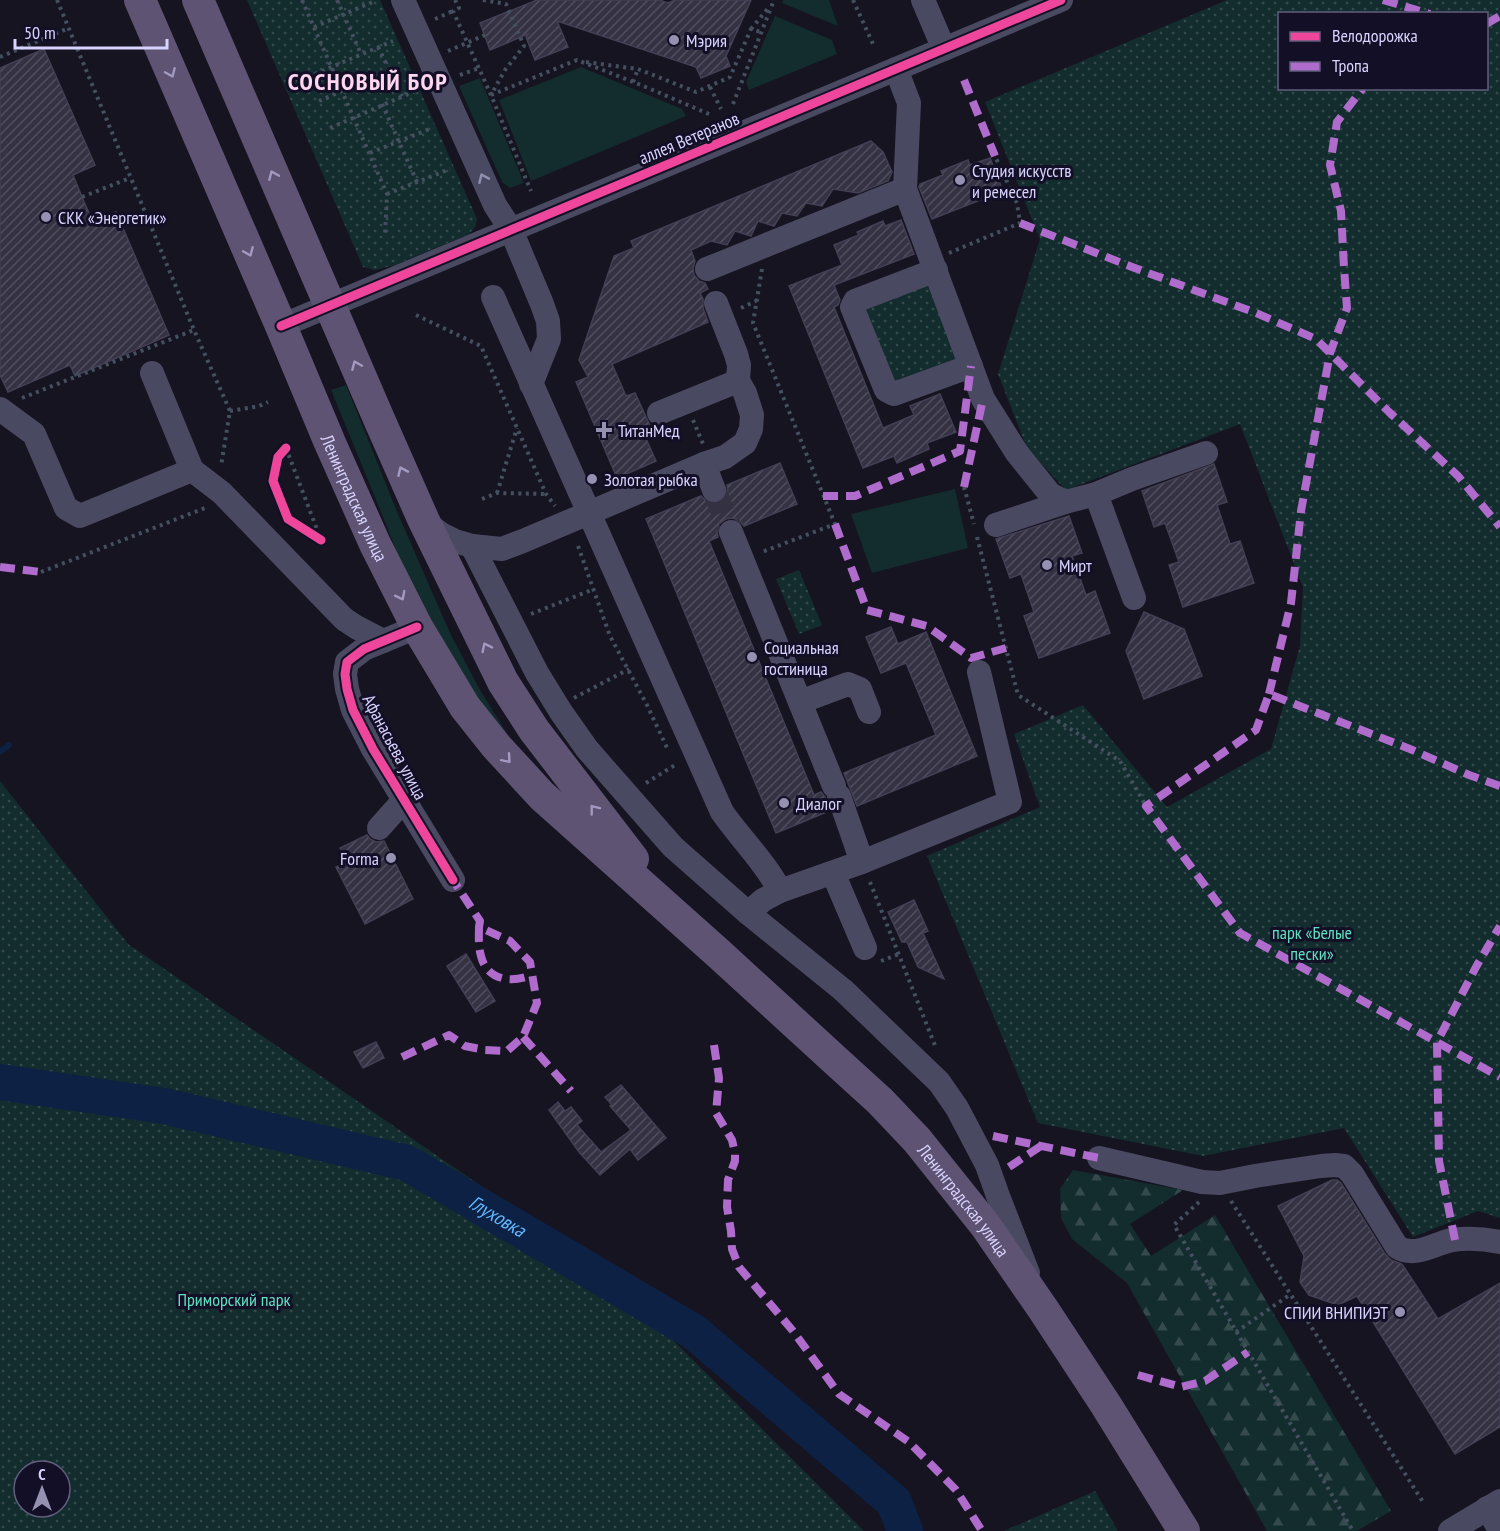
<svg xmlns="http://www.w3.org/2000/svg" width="1500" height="1531" font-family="'PT Sans Narrow',sans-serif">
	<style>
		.grass { fill: #132c2d }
		.forest { fill: url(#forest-firs) }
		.park { fill: url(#park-dots); fill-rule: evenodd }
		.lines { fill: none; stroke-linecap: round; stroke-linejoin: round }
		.stream { stroke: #0d2144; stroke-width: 6 }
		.river { stroke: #0d2144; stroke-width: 36 }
		.building { fill: url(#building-hatch); stroke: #433f54; stroke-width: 1.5 }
		.minor-tunnel { stroke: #333142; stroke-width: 24; stroke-dasharray: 24 12; stroke-linecap: butt }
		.path { stroke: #44505f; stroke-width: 4; stroke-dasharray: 3 4.5; stroke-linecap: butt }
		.minor { stroke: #4a4962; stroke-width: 24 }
		.major { stroke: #5e5373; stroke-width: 32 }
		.quiet { stroke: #b06ccc; stroke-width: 8; stroke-dasharray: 15 8; stroke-linecap: butt }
		.cycleway-casing { stroke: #130f26; stroke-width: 13 }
		.cycleway { stroke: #ed469a; stroke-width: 9 }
		.oneway { stroke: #a29ac0 }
		.oneway2 { stroke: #928eb0 }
		.poi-dot { fill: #9591b1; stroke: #130f26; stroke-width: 2 }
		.labels { text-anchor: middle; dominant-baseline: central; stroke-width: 6; stroke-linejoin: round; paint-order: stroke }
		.poi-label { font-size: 18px; fill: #d9d4ff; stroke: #130f26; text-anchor: start }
		.street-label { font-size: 18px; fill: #d9d4ff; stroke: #130f26 }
		.park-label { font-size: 18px; fill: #5fe0c0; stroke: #130f26 }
		.water-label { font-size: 20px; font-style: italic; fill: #62b6ff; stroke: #130f26 }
		.district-label { font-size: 24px; font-weight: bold; letter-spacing: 1.5px; fill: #ffd6f0; stroke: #130f26 }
	</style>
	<defs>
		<pattern id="forest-firs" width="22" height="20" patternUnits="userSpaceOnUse" patternTransform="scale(1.5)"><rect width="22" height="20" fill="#132c2d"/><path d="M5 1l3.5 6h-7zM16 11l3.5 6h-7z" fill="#354a4c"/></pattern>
		<pattern id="park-dots" width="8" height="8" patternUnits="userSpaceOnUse" patternTransform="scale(1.5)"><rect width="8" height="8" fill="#132c2d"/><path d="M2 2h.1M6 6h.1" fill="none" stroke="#354a4c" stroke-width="1.8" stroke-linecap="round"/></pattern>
		<pattern id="building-hatch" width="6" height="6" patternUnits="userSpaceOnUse" patternTransform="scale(1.5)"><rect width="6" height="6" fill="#343243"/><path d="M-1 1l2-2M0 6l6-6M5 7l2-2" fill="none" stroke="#514f5f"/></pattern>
	</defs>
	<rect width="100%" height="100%" fill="#161421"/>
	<!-- grass -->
	<g class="grass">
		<path d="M783 0H829L838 26 782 3Z"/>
		<path d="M775 16 832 40 837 54 749 90 746 82Z"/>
		<path d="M581 67 682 109 686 116 531 181 499 100Z"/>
		<path d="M480 78 524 183 510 188 502 182 459 86Z"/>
		<path d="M346 385 398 514 450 633 480 690 508 735 535 767 474 696 409 585 386 524 331 390Z"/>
		<path d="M955 489 968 548 872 573 851 514Z"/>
	</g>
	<!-- forest -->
	<path class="forest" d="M1073 1170 1183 1190 1130 1224 1151 1256 1215 1215 1391 1511 1357 1531H1267L1127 1283 1072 1239 1061 1218 1060 1189Z"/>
	<!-- park -->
	<g class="park">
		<path d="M247 0H380L477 219 475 227 469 234 395 265 375 270 363 267Z"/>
		<path d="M1227 0H1500V1218L1478 1211 1413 1237 1344 1128 1203 1156 1038 1123 927 856 1040 807 1014 734 1083 705 1167 807 1271 749 1300 646 1303 587 1240 424 1066 490 1027 448 998 374 1040 239 985 102ZM1280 14H1486V88H1280Z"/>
		<path d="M932 275 965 363 893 389 858 305Z"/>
		<path d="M799 570 822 625 799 634 776 579Z"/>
		<path d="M0 781 128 944 601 1268 864 1531H0ZM24 1471H60V1507H24Z"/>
		<path d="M1095 1491 1118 1531H1004Z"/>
	</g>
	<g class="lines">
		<!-- stream -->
		<path class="stream" d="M0 752 9 745"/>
		<!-- river -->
		<path class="river" id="s1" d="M0 1082 164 1106 407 1163 694 1332 894 1502 905 1531"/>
	</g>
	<!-- building -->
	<g class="building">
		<path d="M537 0H659L668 3 675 0H751L726 56 730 66 701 78 696 67 557 21 568 47 535 60 526 37 528 34 490 50 480 23Z"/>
		<path d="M44 49 95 165 73 175 82 197 93 222 116 212 169 335 75 376 70 365 8 392 0 375V68Z"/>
		<path d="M871 141 883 152 892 172 888 181 858 193 833 189 822 206 806 203 797 216 782 213 774 226 758 221 751 236 735 231 727 245 711 241 691 250 695 261 693 268 694 275 699 281 705 283 708 289 700 293 703 299V308L708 322 612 364 626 396 635 393 652 430 644 434 656 461 617 478 576 382 588 377 579 360 614 256 634 248 631 241Z"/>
		<path d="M990 158 1003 191 932 219 919 187 920 184 943 175 941 171 968 160 970 165Z"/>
		<path d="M901 220 914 254 834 285 840 300 838 305 834 307 883 428 914 415 910 406 940 394 956 432 927 443 929 449 897 463 894 456 863 468 789 286 842 265 834 245 859 235 857 232 883 221 885 226Z"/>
		<path d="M780 463 797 504 744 526 739 520 732 518 726 519 719 524 717 531 718 537 709 541 814 795 821 792 825 797 829 811 776 833 646 519 701 496 706 501 711 504 720 503 725 498 728 493 727 485Z"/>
		<path d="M1214 464 1227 502 1217 505 1230 544 1240 541 1254 583 1183 607 1169 565 1179 562 1165 523 1154 527 1142 491Z"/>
		<path d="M1069 516 1082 553 1072 556 1086 595 1095 591 1110 633 1039 658 1024 616 1034 612 1021 574 1010 578 996 539Z"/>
		<path d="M1144 612 1184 629 1202 676 1144 699 1126 651Z"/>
		<path d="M891 627 898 644 926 632 977 756 857 806 844 773 936 735 906 663 881 673 866 637Z"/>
		<path d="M367 835 370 839 376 842 384 841 413 899 365 924 336 867 347 862 340 848Z"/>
		<path d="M914 900 928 931 923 933 944 979 918 967 907 942H902L888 912Z"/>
		<path d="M466 954 495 1001 476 1012 447 966Z"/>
		<path d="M376 1042 384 1058 363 1068 354 1052Z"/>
		<path d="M621 1085 666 1138 638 1160 630 1149 600 1175 579 1152 549 1110 558 1102 565 1111 571 1107 582 1121 577 1125 601 1152 631 1130 610 1106 612 1105 605 1097Z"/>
		<path d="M1332 1180H1337L1341 1183 1385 1254 1391 1260 1402 1264 1438 1319 1500 1283V1427L1455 1454 1357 1296 1338 1305 1309 1295 1300 1282 1304 1256 1278 1206Z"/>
	</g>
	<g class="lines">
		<!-- minor-tunnel -->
		<path class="minor-tunnel" d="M714 490 731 532"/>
		<!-- path -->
		<g class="path">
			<path d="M57 0 194 330 230 411 221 466"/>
			<path d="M302 0 387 194 385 236"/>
			<path d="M337 0 361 54"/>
			<path d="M455 0 459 8 453 11 491 95 531 191"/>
			<path d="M483 0 506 4 524 46 505 70 491 95"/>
			<path d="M853 0 873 44"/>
			<path d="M435 19 453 11"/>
			<path d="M314 27 375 1"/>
			<path d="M751 29 770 6"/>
			<path d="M378 47 402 96"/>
			<path d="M448 51 485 35"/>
			<path d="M0 57 69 28"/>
			<path d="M586 62 638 69 696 92 730 77 751 29 761 32"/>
			<path d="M460 75 479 68"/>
			<path d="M308 77 393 41"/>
			<path d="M633 82 638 69"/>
			<path d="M710 87 721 109"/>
			<path d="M491 95 577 60 641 85 709 114"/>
			<path d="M319 101 342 91"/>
			<path d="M382 104 417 182"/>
			<path d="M733 104 774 0"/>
			<path d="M330 128 415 91"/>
			<path d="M370 153 432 128"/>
			<path d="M387 194 450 169"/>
			<path d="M82 197 130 178"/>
			<path d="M949 253 1020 223 1017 203 995 156"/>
			<path d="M762 269 753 323 835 524 762 552"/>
			<path d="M741 308 756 301"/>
			<path d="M416 315 481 346 546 494 555 506"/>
			<path d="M22 398 194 330"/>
			<path d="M230 411 259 406 268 402"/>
			<path d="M693 420 703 444"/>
			<path d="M286 448 321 540"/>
			<path d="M964 487 974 524"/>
			<path d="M497 493 517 428"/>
			<path d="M482 499 497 493 546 494"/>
			<path d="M977 537 1018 695 1120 761 1146 806"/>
			<path d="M578 546 610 636 647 705 668 750"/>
			<path d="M41 572 205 508"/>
			<path d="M531 614 594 589"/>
			<path d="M574 698 629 669"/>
			<path d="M646 783 675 765"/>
			<path d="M870 882 936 1048"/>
			<path d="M881 961 899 954"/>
			<path d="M1231 1201 1423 1502"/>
			<path d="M1199 1202 1174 1225 1353 1531"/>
			<path d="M1236 1332 1291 1294"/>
		</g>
		<!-- minor -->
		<g class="minor">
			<path d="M403 0 495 205 511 230 542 304 548 321 549 339 531 384"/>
			<path d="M923 0 944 49"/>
			<path d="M896 69 909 103 905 189 983 399 1017 453 1050 494 1065 502 1096 494 1134 598"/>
			<path d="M707 269 905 189"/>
			<path d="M936 270 855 301 852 307 886 390 894 394 971 366"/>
			<path d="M493 297 722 812C740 838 766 863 780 891"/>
			<path d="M281 326 1061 0"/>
			<path d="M152 373 192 470"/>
			<path d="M0 409 34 434 66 508 80 516 192 470 222 493 344 619 356 627 383 641"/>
			<path d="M659 413 738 381"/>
			<path d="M704 464 725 457 745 443 751 429 752 415 745 393 738 381 739 365 736 354 716 303"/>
			<path d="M1096 494 1132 479 1206 453"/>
			<path d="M424 521 441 534 455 541 472 546 502 549 523 541 704 464 714 490"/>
			<path d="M996 525 1065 502"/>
			<path d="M731 532 834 786"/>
			<path d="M472 546 537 673 561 712 587 749 673 847 748 913 843 990 939 1082 957 1108 987 1165 998 1196 1028 1273"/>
			<path d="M417 627 364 649 347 662 345 674 347 689 353 710 373 749 453 880"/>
			<path d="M800 702 848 684 860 689 869 712"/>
			<path d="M379 828 404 800"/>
			<path d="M862 862 1010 802 979 672"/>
			<path d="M833 873 865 948"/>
			<path d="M748 913 763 900 780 891 862 862 839 796"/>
			<path d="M1099 1158 1202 1182 1220 1183 1255 1176 1321 1166 1335 1165 1344 1166 1352 1174 1397 1247C1415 1258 1433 1244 1452 1240 1467 1238 1485 1239 1500 1242"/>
			<path d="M1487 1508 1500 1530"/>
			<path d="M1450 1531 1500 1501"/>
		</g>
		<!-- major -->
		<g class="major">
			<path id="s2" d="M140 0 281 326 330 443 375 544 417 627 465 707 496 746 542 796 718 953 836 1061 880 1101 917 1140 985 1225 1043 1309 1106 1405 1184 1531"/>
			<path d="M198 0 379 419 424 521 503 682 534 730 633 859"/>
		</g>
		<!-- quiet -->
		<g class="quiet">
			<path d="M1383 0 1430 14"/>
			<path d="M1486 24 1500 16"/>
			<path d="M964 80 995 156"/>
			<path d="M1020 223 1132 267 1256 313 1316 339 1389 412 1458 476 1500 527"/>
			<path d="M964 487 983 399"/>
			<path d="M823 496H855L960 451 971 366"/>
			<path d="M835 524 867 610 927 626 971 658 1006 648"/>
			<path d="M0 567 41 572"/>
			<path d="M1269 694 1291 603 1301 511 1330 353 1347 308 1344 268 1341 211 1330 165 1337 122 1363 88"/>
			<path d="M1500 786 1469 775 1410 749 1269 694 1256 730 1146 806 1240 933 1500 1077"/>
			<path d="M479 927C479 936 478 946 481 956 487 981 512 983 532 975"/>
			<path d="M523 1037 571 1091"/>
			<path d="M714 1045 719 1078 716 1113 732 1140 735 1153V1161L728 1180 727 1207 731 1231 732 1249 739 1267 793 1331 839 1394 909 1442 956 1490 982 1531"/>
			<path d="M402 1057 449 1035 465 1046 485 1050 507 1051 523 1037 537 1003 530 962 510 941 479 927 480 921 453 880"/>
			<path d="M993 1136 1099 1158"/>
			<path d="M1009 1167 1041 1146"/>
			<path d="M1455 1240 1439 1161 1437 1042 1476 967 1500 926"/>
			<path d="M1138 1375 1181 1387 1205 1381 1248 1352"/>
		</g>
		<!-- cycleway casing -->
		<g class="cycleway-casing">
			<g id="cycleway">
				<path d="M281 326 1061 0"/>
				<path d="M286 448 278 457 273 481 288 519 321 540"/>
				<path d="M417 627 364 649 347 662 345 674 347 689 353 710 373 749 453 880"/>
			</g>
		</g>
		<!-- cycleway -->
		<use href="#cycleway" class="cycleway"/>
	</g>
	<!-- one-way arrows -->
	<defs><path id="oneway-chevron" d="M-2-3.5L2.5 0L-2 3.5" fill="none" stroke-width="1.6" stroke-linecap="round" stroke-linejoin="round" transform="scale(1.5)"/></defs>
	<g class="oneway">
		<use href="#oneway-chevron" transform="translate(171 73) rotate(67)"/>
		<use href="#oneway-chevron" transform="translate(273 175) rotate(-113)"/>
		<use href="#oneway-chevron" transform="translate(249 252) rotate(67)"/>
		<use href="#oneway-chevron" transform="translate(356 365) rotate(-113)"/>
		<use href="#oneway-chevron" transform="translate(402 471) rotate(-114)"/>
		<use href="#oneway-chevron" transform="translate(401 596) rotate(63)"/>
		<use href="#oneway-chevron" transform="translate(486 647) rotate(-116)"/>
		<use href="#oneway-chevron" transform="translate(507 759) rotate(49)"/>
		<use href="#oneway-chevron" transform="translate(594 809) rotate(-128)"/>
	</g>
	<use class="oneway2" href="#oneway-chevron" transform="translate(483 178) rotate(-114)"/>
	<!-- markers -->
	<g class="poi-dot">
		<circle cx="674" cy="40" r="6"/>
		<circle cx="960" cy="180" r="6"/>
		<circle cx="46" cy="217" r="6"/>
		<path d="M601 421h6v6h6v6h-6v6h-6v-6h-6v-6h6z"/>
		<circle cx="592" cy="479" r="6"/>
		<circle cx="1047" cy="565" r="6"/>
		<circle cx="752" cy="657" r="6"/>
		<circle cx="784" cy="803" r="6"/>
		<circle cx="391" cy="858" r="6"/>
		<circle cx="1400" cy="1312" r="6"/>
	</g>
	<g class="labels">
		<!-- poi labels -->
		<g class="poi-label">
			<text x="686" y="40">Мэрия</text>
			<text x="972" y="170">Студия искусств<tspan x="972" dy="21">и ремесел</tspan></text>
			<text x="58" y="217">СКК «Энергетик»</text>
			<text x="618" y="430">ТитанМед</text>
			<text x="604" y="479">Золотая рыбка</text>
			<text x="1059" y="565">Мирт</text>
			<text x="764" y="647">Социальная<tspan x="764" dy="21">гостиница</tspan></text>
			<text x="796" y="803">Диалог</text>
			<text x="379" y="858" text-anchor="end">Forma</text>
			<text x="1388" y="1312" text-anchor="end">СПИИ ВНИПИЭТ</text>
		</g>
		<!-- street labels -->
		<g class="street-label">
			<text transform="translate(689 138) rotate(-23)">аллея Ветеранов</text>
			<text stroke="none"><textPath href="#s2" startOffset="542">Ленинградская улица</textPath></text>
			<text transform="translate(395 747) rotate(62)">Афанасьева улица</text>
			<text stroke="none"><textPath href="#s2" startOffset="1482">Ленинградская улица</textPath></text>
		</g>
		<!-- park labels -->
		<g class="park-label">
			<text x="1312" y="932">парк «Белые<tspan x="1312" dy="21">пески»</tspan></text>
			<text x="234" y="1299">Приморский парк</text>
		</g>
		<!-- water labels -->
		<g class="water-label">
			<text stroke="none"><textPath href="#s1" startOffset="520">Глуховка</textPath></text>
		</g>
		<!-- district labels -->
		<g class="district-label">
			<text x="368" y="81">СОСНОВЫЙ БОР</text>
		</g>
	</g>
	<!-- legend -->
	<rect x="1278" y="12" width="210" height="78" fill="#130f26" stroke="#625e7d" stroke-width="1.5"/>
	<rect x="1290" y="32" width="30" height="9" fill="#ed469a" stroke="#625e7d" stroke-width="1.5"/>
	<text x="1332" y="42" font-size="18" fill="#d9d4ff">Велодорожка</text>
	<rect x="1290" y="62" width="30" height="9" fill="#b06ccc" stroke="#625e7d" stroke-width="1.5"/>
	<text x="1332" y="72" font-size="18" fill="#d9d4ff">Тропа</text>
	<!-- north arrow -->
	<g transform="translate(42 1489)"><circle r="28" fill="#130f26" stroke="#625e7d" stroke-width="1.5"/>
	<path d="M0-4.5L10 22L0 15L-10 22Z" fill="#9591b1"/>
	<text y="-9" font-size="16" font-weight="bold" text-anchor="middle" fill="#d9d4ff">С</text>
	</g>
	<!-- scale -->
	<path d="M15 39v9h152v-9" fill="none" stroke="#d9d4ff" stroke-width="3"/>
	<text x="24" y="39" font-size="18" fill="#d9d4ff" stroke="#130f26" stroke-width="4.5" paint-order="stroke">50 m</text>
</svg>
